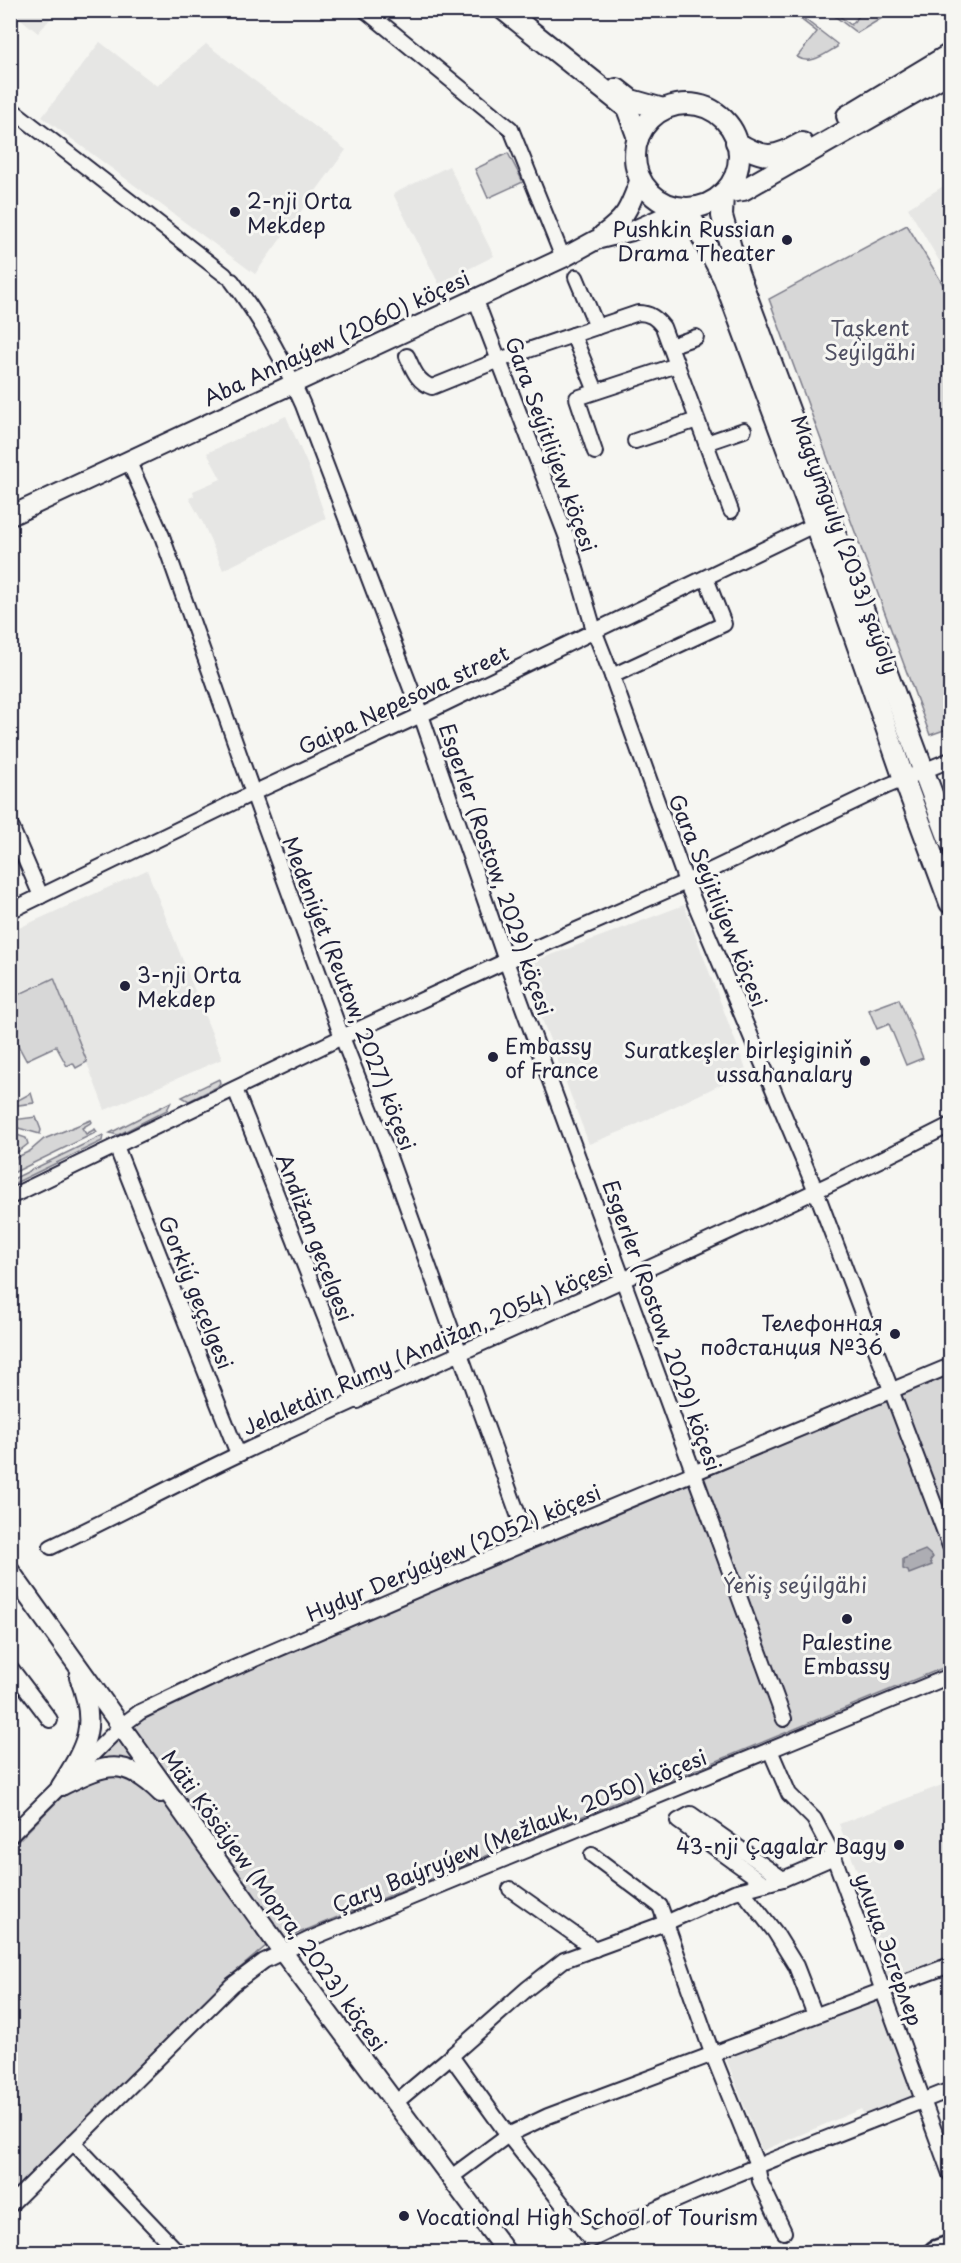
<svg xmlns="http://www.w3.org/2000/svg" width="961" height="2263" font-family="'Playpen Sans',sans-serif">
	<style>
		.built { fill: #e6e6e4 }
		.green { fill: #d7d7d7; stroke: #7c7c89; stroke-width: 1.5 }
		.water { fill: #adadb3; stroke: #757583; stroke-width: 1.5 }
		.lines { fill: none; stroke-linecap: round; stroke-linejoin: round }
		.minor-casing { stroke: #22223b; stroke-width: 18 }
		.tertiary-casing { stroke: #22223b; stroke-width: 22 }
		.secondary-casing { stroke: #22223b; stroke-width: 24 }
		.primary-casing { stroke: #22223b; stroke-width: 27 }
		.minor { stroke: #f6f6f2; stroke-width: 14 }
		.tertiary { stroke: #f6f6f2; stroke-width: 18 }
		.secondary { stroke: #f6f6f2; stroke-width: 20 }
		.primary { stroke: #f6f6f2; stroke-width: 22 }
		.poi-dot { fill: #22223b; stroke: #f6f6f2; stroke-width: 2 }
		.labels { text-anchor: middle; dominant-baseline: central; stroke-width: 6; stroke-linejoin: round; paint-order: stroke }
		.poi-label { font-size: 21px; fill: #22223b; stroke: #f6f6f2; text-anchor: start }
		.park-label { font-size: 21px; fill: #4f4f62; stroke: #f6f6f2 }
		.street-label { font-size: 21px; fill: #22223b; stroke: #f6f6f2 }
	</style>
	<rect width="100%" height="100%" fill="#f6f6f2"/>
	<filter id="ink" filterUnits="userSpaceOnUse"><feTurbulence type="fractalNoise" baseFrequency=".0167" numOctaves="2"/><feDisplacementMap in="SourceGraphic" scale="12" xChannelSelector="R" yChannelSelector="G"/><feConvolveMatrix kernelMatrix="1 2 1 2 8 2 1 2 1" color-interpolation-filters="sRGB"/></filter>
	<g filter="url(#ink)">
		<!-- built -->
		<g class="built">
			<path d="M11 11H57L38 33Z"/>
			<path d="M100 42 157 86 206 44 346 150 255 274 42 117Z"/>
			<path d="M449 166 494 256 439 284 393 194Z"/>
			<path d="M950 182V279L908 208Z"/>
			<path d="M286 416 308 466 326 519 223 570 203 523 189 498 194 496 193 491 221 479 207 453Z"/>
			<path d="M147 870 222 1059 105 1110 54 977 11 996 10 932Z"/>
			<path d="M684 905 747 1072 625 1130 589 1144 522 966Z"/>
			<path d="M950 1782V1961L889 1983 849 1883 860 1879 839 1824Z"/>
			<path d="M878 1996 916 2095 866 2118 861 2109 762 2151 725 2056Z"/>
		</g>
		<!-- green -->
		<g class="green">
			<path d="M790 11H794L837 44V47C824 54 811 66 797 57L817 32Z"/>
			<path d="M828 11H833L851 25 863 11H890L892 12 857 33Z"/>
			<path d="M508 153 523 182 488 198 475 169Z"/>
			<path d="M907 225 950 296V728L930 735 769 299Z"/>
			<path d="M54 978 87 1062 76 1068 73 1063 67 1066 56 1046 26 1060 11 1032V998Z"/>
			<path d="M899 999 923 1058 906 1065 889 1024 877 1029 869 1010Z"/>
			<path d="M219 1079 220 1083 217 1087 189 1101 182 1097Z"/>
			<path d="M31 1093 34 1103 11 1106 13 1120 36 1117 41 1130 40 1134 11 1126V1104Z"/>
			<path d="M171 1102 167 1110 118 1135 110 1133Z"/>
			<path d="M91 1120 92 1122 82 1128 86 1134 95 1129 97 1132 11 1174V1160L30 1151 44 1139Z"/>
			<path d="M11 1133 26 1138 28 1144 19 1151 11 1155Z"/>
			<path d="M103 1135 102 1141 11 1185V1180Z"/>
			<path d="M950 1375V1665L265 1947 234 1973 11 2193V1848L136 1722 232 1675Z"/>
		</g>
		<!-- water -->
		<path class="water" d="M925 1550 933 1557 930 1561 932 1565 909 1574 908 1571 903 1569V1559Z"/>
		<g class="lines">
			<!-- minor casing -->
			<g class="minor-casing">
				<g id="minor">
					<path d="M365 10 511 129 563 258"/>
					<path d="M10 108 225 275"/>
					<path d="M576 277 597 327"/>
					<path d="M232 281C261 319 284 361 303 405L421 715 506 961 784 1719"/>
					<path d="M475 298 567 538 594 630 612 676 686 882 816 1191 950 1546"/>
					<path d="M573 335 596 391"/>
					<path d="M670 346 696 337"/>
					<path d="M407 356C413 369 417 382 432 387L499 360 638 313C650 313 656 318 663 327L731 511"/>
					<path d="M635 441 697 420"/>
					<path d="M706 443 744 430"/>
					<path d="M595 452 577 398 677 365"/>
					<path d="M128 460 162 536 253 793 342 1037 387 1151 528 1542"/>
					<path d="M612 676 724 624 706 578"/>
					<path d="M10 824 41 896"/>
					<path d="M10 911 253 793 421 715 814 525"/>
					<path d="M235 1089 358 1401"/>
					<path d="M116 1146 238 1454"/>
					<path d="M10 1197 342 1037 506 961 686 882 887 786 950 760"/>
					<path d="M51 1547C114 1517 176 1484 239 1454 476 1343 717 1243 950 1125"/>
					<path d="M10 1667 50 1720"/>
					<path d="M770 1750 789 1794 814 1819 834 1857 950 2174"/>
					<path d="M10 1836 121 1726 140 1712 220 1674 528 1542 950 1366"/>
					<path d="M592 1855 660 1906 712 2053 757 2165 760 2181 784 2232"/>
					<path d="M765 1884 678 1821 691 1814 783 1879"/>
					<path d="M510 1889 595 1949"/>
					<path d="M742 1890 775 1932 796 1966 815 2015"/>
					<path d="M451 2056 508 2135 591 2240C708 2182 829 2138 950 2090"/>
					<path d="M395 2103 451 2056 528 1988 564 1960 668 1922 734 1892 783 1879 834 1857"/>
					<path d="M73 2142 178 2252"/>
					<path d="M450 2178 508 2135 548 2116 950 1965"/>
					<path d="M10 2205 232 1985 264 1961 312 1938 950 1676"/>
				</g>
			</g>
			<!-- tertiary casing -->
			<g class="tertiary-casing">
				<g id="tertiary">
					<path d="M602 235C628 216 629 208 640 179"/>
					<path d="M10 516 563 258 596 240 632 231 684 208"/>
					<path d="M10 1571 282 1951 506 2252"/>
					<path d="M61 1786C87 1744 98 1726 79 1677"/>
					<path d="M61 1786C105 1765 122 1755 161 1793"/>
				</g>
			</g>
			<!-- secondary casing -->
			<g class="secondary-casing">
				<g id="secondary">
					<path d="M504 10 627 108 638 138"/>
					<path d="M950 72 743 190 723 193 722 216 738 273 950 842"/>
					<path d="M617 89 631 100 663 109"/>
					<circle cx="687" cy="156" r="52"/>
					<path d="M847 116 950 54"/>
					<path d="M736 142C763 159 774 159 802 143"/>
					<path d="M684 208 698 229 724 279 823 546 904 779 950 903"/>
				</g>
			</g>
			<!-- primary casing -->
			<g class="primary-casing">
				<path id="primary" d="M936 2252 950 2247"/>
			</g>
			<!-- minor -->
			<use href="#minor" class="minor"/>
			<!-- tertiary -->
			<use href="#tertiary" class="tertiary"/>
			<!-- secondary -->
			<use href="#secondary" class="secondary"/>
			<!-- primary -->
			<use href="#primary" class="primary"/>
		</g>
	</g>
	<!-- markers -->
	<g class="poi-dot">
		<circle cx="235" cy="212" r="6"/>
		<circle cx="787" cy="240" r="6"/>
		<circle cx="125" cy="986" r="6"/>
		<circle cx="493" cy="1057" r="6"/>
		<circle cx="865" cy="1061" r="6"/>
		<circle cx="895" cy="1334" r="6"/>
		<circle cx="847" cy="1619" r="6"/>
		<circle cx="899" cy="1845" r="6"/>
		<circle cx="404" cy="2216" r="6"/>
	</g>
	<g class="labels">
		<!-- poi labels -->
		<g class="poi-label">
			<text x="247" y="200">2-nji Orta<tspan x="247" dy="24">Mekdep</tspan></text>
			<text x="775" y="228" text-anchor="end">Pushkin Russian<tspan x="775" dy="24">Drama Theater</tspan></text>
			<text x="137" y="974">3-nji Orta<tspan x="137" dy="24">Mekdep</tspan></text>
			<text x="505" y="1045">Embassy<tspan x="505" dy="24">of France</tspan></text>
			<text x="853" y="1049" text-anchor="end">Suratkeşler birleşiginiň<tspan x="853" dy="24">ussahanalary</tspan></text>
			<text x="883" y="1322" text-anchor="end">Телефонная<tspan x="883" dy="24">подстанция №36</tspan></text>
			<text x="847" y="1641" text-anchor="middle">Palestine<tspan x="847" dy="24">Embassy</tspan></text>
			<text x="887" y="1845" text-anchor="end">43-nji Çagalar Bagy</text>
			<text x="416" y="2216">Vocational High School of Tourism</text>
		</g>
		<!-- park labels -->
		<g class="park-label">
			<text x="870" y="327">Taşkent<tspan x="870" dy="24">Seýilgähi</tspan></text>
			<text x="795" y="1584">Ýeňiş seýilgähi</text>
		</g>
		<!-- street labels -->
		<g class="street-label">
			<text transform="translate(336 337) rotate(-25)">Aba Annaýew (2060) köçesi</text>
			<text transform="translate(552 444) rotate(70)">Gara Seýitliýew köçesi</text>
			<text transform="translate(846 544) rotate(70)">Magtymguly (2033) şaýoly</text>
			<text transform="translate(403 699) rotate(-25)">Gaipa Nepesova street</text>
			<text transform="translate(497 869) rotate(71)">Esgerler (Rostow, 2029) köçesi</text>
			<text transform="translate(719 900) rotate(68)">Gara Seýitliýew köçesi</text>
			<text transform="translate(350 993) rotate(69)">Medeniýet (Reutow, 2027) köçesi</text>
			<text transform="translate(316 1237) rotate(69)">Andižan geçelgesi</text>
			<text transform="translate(197 1292) rotate(68)">Gorkiý geçelgesi</text>
			<text transform="translate(663 1325) rotate(70)">Esgerler (Rostow, 2029) köçesi</text>
			<text transform="translate(427 1346) rotate(-24)">Jelaletdin Rumy (Andižan, 2054) köçesi</text>
			<text transform="translate(453 1552) rotate(-23)">Hydyr Derýaýew (2052) köçesi</text>
			<text transform="translate(519 1830) rotate(-22)">Çary Baýryýew (Mežlauk, 2050) köçesi</text>
			<text transform="translate(275 1900) rotate(54)">Mäti Kösäýew (Mopra, 2023) köçesi</text>
			<text transform="translate(890 1949) rotate(70)">улица Эсгерлер</text>
		</g>
	</g>
	<!-- margin -->
	<rect width="961" height="2263" fill="none" stroke="#f6f6f2" stroke-width="36"/>
	<rect x="18" y="18" width="925" height="2227" fill="none" stroke="#22223b" stroke-width="2" filter="url(#ink)"/>
</svg>
